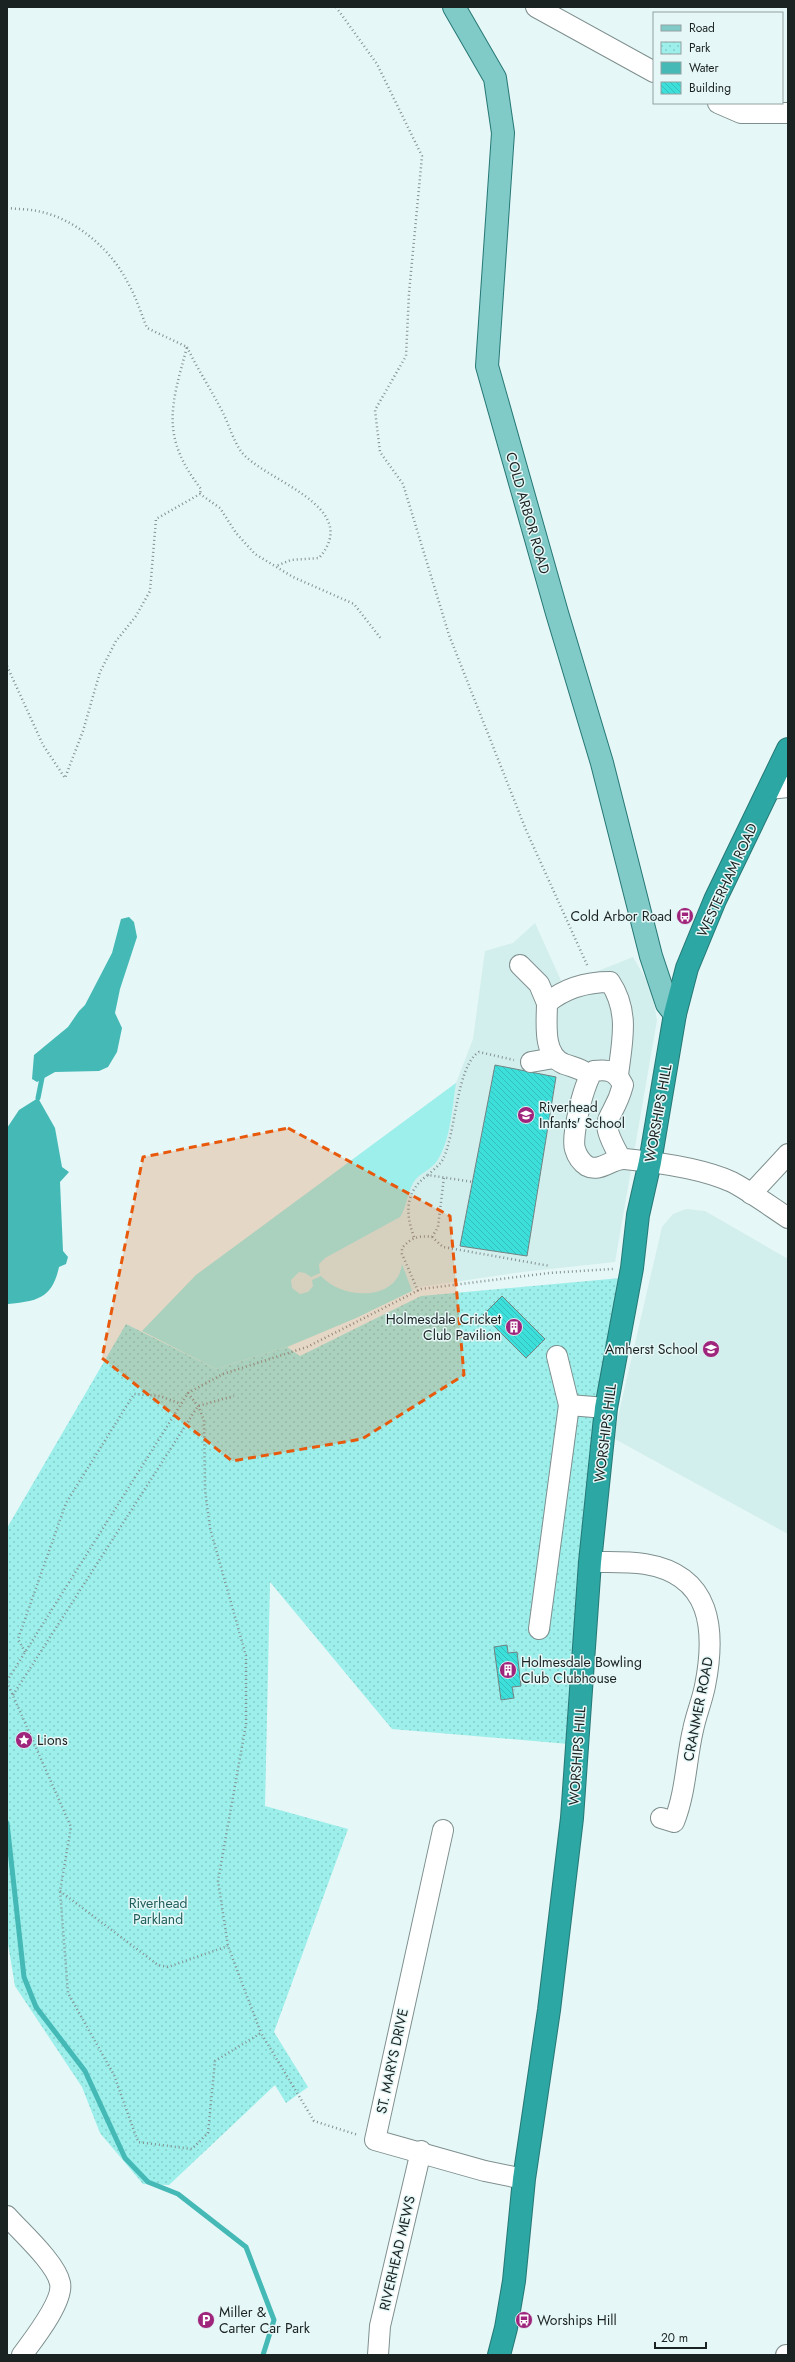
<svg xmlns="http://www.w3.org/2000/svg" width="795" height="2362" font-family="Jost,sans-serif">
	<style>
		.built { fill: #d2eeed }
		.grass { fill: #9cefeb }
		.park { fill: url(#park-dots) }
		.water { fill: #45b9b6 }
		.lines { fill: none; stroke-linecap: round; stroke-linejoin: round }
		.stream { stroke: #45b9b6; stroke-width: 5 }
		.building { fill: url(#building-back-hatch); stroke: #728382 }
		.minor-casing { stroke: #7e8f8e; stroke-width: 22 }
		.major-casing { stroke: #267876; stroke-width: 24 }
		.highway-casing { stroke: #267876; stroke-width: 24 }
		.path { stroke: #849191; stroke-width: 2.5; stroke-dasharray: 1 3; stroke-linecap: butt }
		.minor { stroke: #fff; stroke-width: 20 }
		.major { stroke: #80cac8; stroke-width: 22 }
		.highway { stroke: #2ca7a3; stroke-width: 22 }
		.marked { fill: #e8590c; fill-opacity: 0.2; stroke: #e8590c; stroke-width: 3; stroke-dasharray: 8 5; stroke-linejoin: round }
		.labels { text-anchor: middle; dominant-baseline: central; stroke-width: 3; stroke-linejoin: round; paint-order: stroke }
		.street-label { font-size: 14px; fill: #1b2222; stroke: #e5f7f6 }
		.poi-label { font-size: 14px; fill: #1b2222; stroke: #e5f7f6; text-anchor: start }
		.park-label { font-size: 14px; fill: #205f5d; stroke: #e5f7f6 }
	</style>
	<defs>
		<pattern id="park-dots" width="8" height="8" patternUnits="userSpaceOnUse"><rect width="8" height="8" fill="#9cefeb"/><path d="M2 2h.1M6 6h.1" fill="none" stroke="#86cdc9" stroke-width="1.8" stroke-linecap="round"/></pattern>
		<pattern id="building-back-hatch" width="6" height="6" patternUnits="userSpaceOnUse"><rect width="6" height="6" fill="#3ddfdb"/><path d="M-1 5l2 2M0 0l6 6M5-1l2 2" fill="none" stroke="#35bfbc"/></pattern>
	</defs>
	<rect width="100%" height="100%" fill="#e5f7f6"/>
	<!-- built -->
	<g class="built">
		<path d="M535 923 563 985 633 957 651 988 657 1020 615 1262 522 1272 420 1287 356 1318 287 1347 142 1331 196 1275 456 1083 473 1039 485 951 513 943Z"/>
		<path d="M686 1209 705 1211 788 1259V1534L613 1438 662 1227 673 1214Z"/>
	</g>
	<!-- grass -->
	<path class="grass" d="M456 1083C452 1107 451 1139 437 1161 430 1171 420 1172 413 1183 407 1194 406 1209 400 1217L325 1258 319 1264 320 1273 311 1277 305 1273 299 1272 291 1280 292 1288 300 1294 308 1292 313 1286 312 1280 321 1276C341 1299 397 1303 402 1264L412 1291 356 1318 287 1347 216 1369 142 1331 196 1275Z"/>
	<!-- park -->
	<path class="park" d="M632 1277 606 1417 580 1745 392 1729 270 1582 265 1806 348 1829 274 2032 308 2087 286 2103 275 2085 169 2185 143 2184 100 2133 82 2087 15 1986 7 1938V1528L126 1324 216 1369 287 1347 300 1356 421 1296Z"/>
	<!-- water -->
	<g class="water">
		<path d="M129 917 134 922 137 937 120 989 115 1013 122 1028 117 1052 108 1067 99 1071 55 1072 37 1082 32 1079 34 1055 68 1027 79 1011 85 1005 112 953 121 919Z"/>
		<path d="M38 1098 55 1128 62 1167 69 1172 60 1182 63 1251 68 1257 66 1264 59 1267C52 1299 37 1301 8 1304L7 1128 19 1110Z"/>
	</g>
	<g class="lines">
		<!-- stream -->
		<g class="stream">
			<path d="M38 1098 42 1078"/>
			<path d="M7 1823 24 1977 36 2007 85 2071 125 2158 148 2182 178 2194 246 2247 274 2320 263 2355"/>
		</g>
	</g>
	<!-- building -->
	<g class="building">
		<path d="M495 1065 556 1077 527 1256 460 1246Z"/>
		<path d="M502 1296 545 1339 526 1358 483 1315Z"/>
		<path d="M507 1645 508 1653 517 1652 521 1686 512 1687 514 1698 501 1700 494 1647Z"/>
	</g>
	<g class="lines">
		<!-- minor casing -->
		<g class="minor-casing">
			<g id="minor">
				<path d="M536 7 654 72"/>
				<path d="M718 103 741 113H788"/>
				<path d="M769 789 788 787"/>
				<path d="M520 965 539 984 547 1003"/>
				<path d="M531 1062 554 1058"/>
				<path d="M589 1075C579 1067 575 1068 564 1064 542 1055 547 1022 547 1003 565 988 587 982 610 982 630 1012 622 1042 618 1075"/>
				<path d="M621 1159C595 1113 612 1126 623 1085 616 1071 609 1069 594 1071 584 1079 571 1137 575 1149 577 1156 581 1162 587 1166 600 1173 612 1158 625 1159 655 1162 704 1169 732 1182 751 1192 770 1206 788 1218"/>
				<path d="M751 1194 788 1154"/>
				<path d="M569 1405 606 1408"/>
				<path d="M590 1562C608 1562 627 1561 645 1564 712 1575 716 1630 705 1686 702 1701 696 1715 693 1730 686 1760 686 1792 674 1822L661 1818"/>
				<path d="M539 1629 569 1405 557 1356"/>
				<path d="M443 1830 375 2140 485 2171 524 2179"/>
				<path d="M7 2216C21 2232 56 2263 60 2283 64 2301 33 2340 22 2355"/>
				<path d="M378 2355 380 2326 421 2151"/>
				<path d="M786 2355H788"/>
			</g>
		</g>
		<!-- major casing -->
		<g class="major-casing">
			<path id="major" d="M454 7 495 78 503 133 487 366 557 613 602 763 651 956 667 1004 675 1014"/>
		</g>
		<!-- highway casing -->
		<g class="highway-casing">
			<path id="highway" d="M499 2355 506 2328 514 2281 524 2179 549 2010 572 1818 590 1562 606 1408 632 1268 638 1215 650 1162 675 1014 687 968 715 900 788 749"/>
		</g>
		<!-- path -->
		<g class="path">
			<path d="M336 7 377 64 422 156 409 293 406 356 375 410 380 452 403 484 449 635 526 830 588 967"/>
			<path d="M7 208C17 209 28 209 37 211 75 218 111 249 128 283 136 297 141 313 147 328L187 347C171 406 160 436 201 489L200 494"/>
			<path d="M187 347C197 368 210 388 221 409 228 422 232 437 240 450 260 480 365 505 319 558L291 560 276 566"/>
			<path d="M7 666 43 745 65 778 83 731 100 672 116 641 136 616 150 591 156 519 200 494 220 508 236 533 255 554 293 577 354 604 382 640"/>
			<path d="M428 1175C433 1170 440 1165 443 1159 456 1134 456 1066 479 1052L514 1060"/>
			<path d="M414 1237C405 1213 405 1191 428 1175L473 1182"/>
			<path d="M432 1237 438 1227 444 1177"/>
			<path d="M418 1291 402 1254V1248C411 1238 418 1235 432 1237L443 1247 449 1248 550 1266"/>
			<path d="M188 1393 198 1406 204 1420 205 1490 210 1528 246 1656V1724L218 1881 228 1946 261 2033"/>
			<path d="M25 1652 18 1639 66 1503 134 1394 160 1396 181 1404"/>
			<path d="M7 1681 188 1393 223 1374 307 1347 421 1289 549 1273 613 1269"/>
			<path d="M7 1682 71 1827 60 1891 68 1993 114 2075 138 2142 192 2149 208 2133 215 2061 261 2033 314 2121 358 2135"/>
			<path d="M13 1695 198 1406 234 1396"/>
			<path d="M60 1891 158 1965 168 1967 228 1946"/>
		</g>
		<!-- minor -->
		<use href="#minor" class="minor"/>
		<!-- major -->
		<use href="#major" class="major"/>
		<!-- highway -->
		<use href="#highway" class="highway"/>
	</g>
	<!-- marked area -->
	<path class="marked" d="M288 1128 450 1216 464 1375 362 1439 232 1461 102 1358 143 1157Z"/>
	<!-- icons -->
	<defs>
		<g id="bus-disc" transform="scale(0.9)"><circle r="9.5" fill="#9f257c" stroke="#e5f7f6"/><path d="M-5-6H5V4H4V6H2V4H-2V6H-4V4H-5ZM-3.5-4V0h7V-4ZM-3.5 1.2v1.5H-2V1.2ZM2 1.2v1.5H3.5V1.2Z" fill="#fff"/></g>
		<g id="school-disc" transform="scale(0.9)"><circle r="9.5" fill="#9f257c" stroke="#e5f7f6"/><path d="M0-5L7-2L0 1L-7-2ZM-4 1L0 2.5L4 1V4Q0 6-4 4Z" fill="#fff"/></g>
		<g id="building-disc" transform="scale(0.9)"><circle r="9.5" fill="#9f257c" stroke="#e5f7f6"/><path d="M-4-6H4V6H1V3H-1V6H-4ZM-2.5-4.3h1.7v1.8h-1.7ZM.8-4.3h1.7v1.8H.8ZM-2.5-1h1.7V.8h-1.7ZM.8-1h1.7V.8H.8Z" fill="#fff"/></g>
		<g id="sight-disc" transform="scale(0.9)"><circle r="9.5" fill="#9f257c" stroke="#e5f7f6"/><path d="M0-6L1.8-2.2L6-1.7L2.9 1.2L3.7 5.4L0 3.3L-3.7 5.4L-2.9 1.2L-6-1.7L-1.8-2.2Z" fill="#fff"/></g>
		<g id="parking-disc" transform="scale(0.9)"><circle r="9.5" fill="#9f257c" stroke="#e5f7f6"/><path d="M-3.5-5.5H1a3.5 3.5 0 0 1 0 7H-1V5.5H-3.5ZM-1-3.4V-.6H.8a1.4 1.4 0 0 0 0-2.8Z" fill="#fff"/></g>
	</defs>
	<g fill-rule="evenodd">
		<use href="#bus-disc" x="685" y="916"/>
		<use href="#school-disc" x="526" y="1115"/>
		<use href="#building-disc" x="514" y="1327"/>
		<use href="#school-disc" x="711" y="1349"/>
		<use href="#building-disc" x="508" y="1670"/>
		<use href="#sight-disc" x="24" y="1740"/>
		<use href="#parking-disc" x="206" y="2320"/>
		<use href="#bus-disc" x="524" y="2320"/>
	</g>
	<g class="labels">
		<!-- street labels -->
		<g class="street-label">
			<text transform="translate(528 513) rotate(74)">COLD ARBOR ROAD</text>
			<text transform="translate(727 880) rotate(-65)">WESTERHAM ROAD</text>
			<text transform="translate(658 1113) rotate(-80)">WORSHIPS HILL</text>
			<text transform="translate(605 1433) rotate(-83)">WORSHIPS HILL</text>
			<text transform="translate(698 1709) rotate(-79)">CRANMER ROAD</text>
			<text transform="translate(577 1756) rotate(-86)">WORSHIPS HILL</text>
			<text transform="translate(392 2061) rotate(-78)">ST. MARYS DRIVE</text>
			<text transform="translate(397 2253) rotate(-77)">RIVERHEAD MEWS</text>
		</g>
		<!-- poi labels -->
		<g class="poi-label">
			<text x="672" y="916" text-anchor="end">Cold Arbor Road</text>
			<text x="539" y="1107">Riverhead<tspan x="539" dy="16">Infants' School</tspan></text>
			<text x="501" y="1319" text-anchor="end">Holmesdale Cricket<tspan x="501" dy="16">Club Pavilion</tspan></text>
			<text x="698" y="1349" text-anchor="end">Amherst School</text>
			<text x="521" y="1662">Holmesdale Bowling<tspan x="521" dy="16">Club Clubhouse</tspan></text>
			<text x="37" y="1740">Lions</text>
			<text x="219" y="2312">Miller &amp;<tspan x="219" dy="16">Carter Car Park</tspan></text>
			<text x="537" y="2320">Worships Hill</text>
		</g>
		<!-- park labels -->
		<g class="park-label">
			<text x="158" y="1903">Riverhead<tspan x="158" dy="16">Parkland</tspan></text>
		</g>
	</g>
	<!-- border -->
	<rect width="795" height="2362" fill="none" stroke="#1b2222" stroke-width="16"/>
	<!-- legend -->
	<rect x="653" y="12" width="130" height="92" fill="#e5f7f6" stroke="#94a2a1"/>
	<rect x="661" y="25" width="20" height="6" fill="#80cac8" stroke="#94a2a1"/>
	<text x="689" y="32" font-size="12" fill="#1b2222">Road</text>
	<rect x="661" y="42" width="20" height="12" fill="url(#park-dots)" stroke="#94a2a1"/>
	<text x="689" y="52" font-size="12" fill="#1b2222">Park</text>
	<rect x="661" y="62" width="20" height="12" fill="#45b9b6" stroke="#94a2a1"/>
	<text x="689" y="72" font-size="12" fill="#1b2222">Water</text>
	<rect x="661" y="82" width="20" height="12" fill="url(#building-back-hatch)" stroke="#94a2a1"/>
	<text x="689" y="92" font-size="12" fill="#1b2222">Building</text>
	<!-- scale -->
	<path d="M655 2342v6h51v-6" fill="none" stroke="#1b2222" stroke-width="2"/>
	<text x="661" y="2342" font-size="12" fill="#1b2222" stroke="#e5f7f6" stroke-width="3" paint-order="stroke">20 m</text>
</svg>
